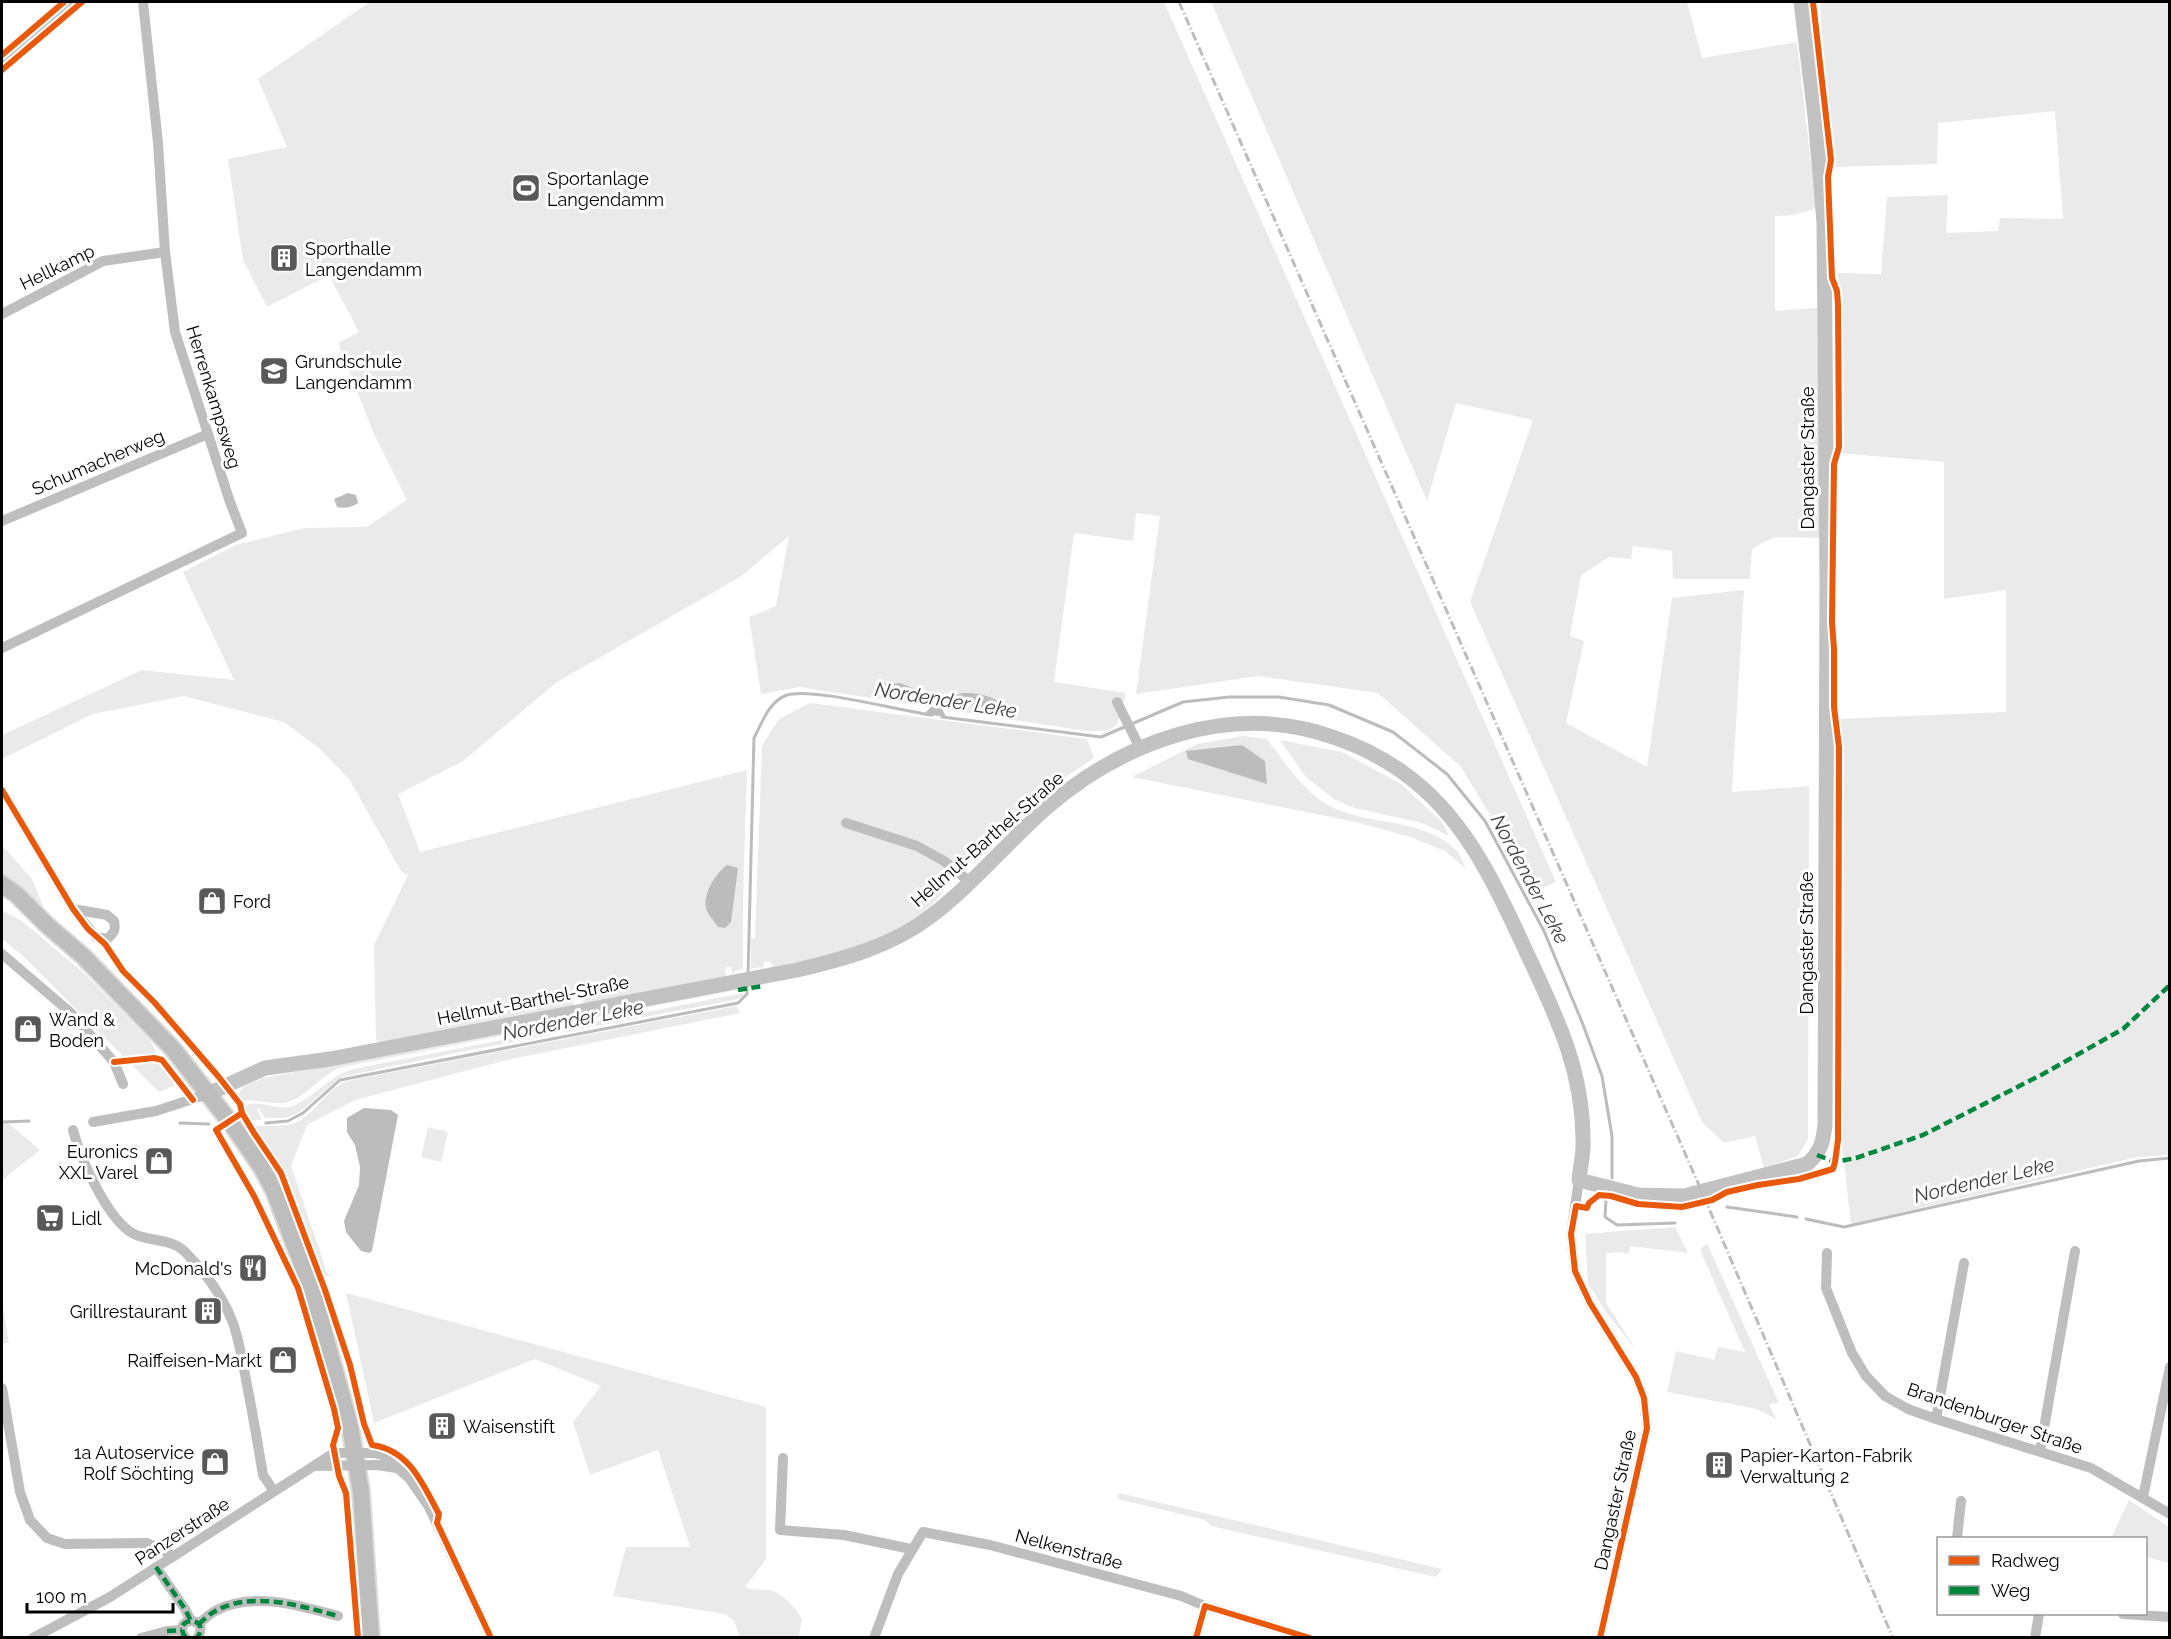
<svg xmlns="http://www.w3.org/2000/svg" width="2171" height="1639" font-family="Raleway,sans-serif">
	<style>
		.green { fill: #eaeaea; fill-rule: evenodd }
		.water { fill: #bcbcbc }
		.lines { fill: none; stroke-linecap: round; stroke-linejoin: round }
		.stream { stroke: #bcbcbc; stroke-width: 3 }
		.primary-casing { stroke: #dbdbdb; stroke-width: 20 }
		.street { stroke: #bebebe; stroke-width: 10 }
		.secondary { stroke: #c2c2c2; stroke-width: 15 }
		.primary { stroke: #bdbdbd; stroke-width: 16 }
		.rail { stroke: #bdbdbd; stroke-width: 3; stroke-dasharray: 9 3 1.5 3; stroke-linecap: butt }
		.quiet { stroke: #00873e; stroke-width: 4.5; stroke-dasharray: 9 4.5; stroke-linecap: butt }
		.cycleway-casing { stroke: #fff; stroke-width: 10 }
		.cycleway { stroke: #e8590c; stroke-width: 6 }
		.labels { text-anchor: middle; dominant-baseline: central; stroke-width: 6; stroke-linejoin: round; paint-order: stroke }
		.poi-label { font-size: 18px; fill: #000; stroke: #fff; text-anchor: start }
		.street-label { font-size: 18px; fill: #000; stroke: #fff }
		.water-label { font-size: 20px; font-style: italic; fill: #414141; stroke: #fff }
	</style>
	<rect width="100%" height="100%" fill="#fff"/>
	<!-- green -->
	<g class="green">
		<path d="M370 2H1164L1556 882 1536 891 1461 767 1378 693 1258 676 1136 694 1160 516 1136 513 1133 541 1074 533 1054 682 1126 693C1123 703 1122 722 1112 728 1099 735 1068 728 1054 726L799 687 761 694 749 617 776 606 789 536 740 577 557 682 463 761 398 794 420 852 747 770C745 837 742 903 743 969L735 971 733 975 731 967H727L725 971 727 978 584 1004 579 996H574L573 1006 381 1043 376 1040 374 945 408 875 401 871 349 779 320 749 284 722 184 696 93 714 2 759V735L142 670 234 680 183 572 236 545 304 528 367 527 407 500 374 434 338 343 359 332 329 275 267 307 243 260 228 159 287 147 258 79ZM900 683 929 695 943 697 978 694 1008 707 1010 712 962 703 933 702 888 690 884 684Z"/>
		<path d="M1211 2H1687L1702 58 1797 42 1816 208 1794 215 1775 216V311L1817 308 1821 538 1774 537 1752 549 1750 579H1673L1672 551 1633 546 1631 559 1609 557 1581 575 1570 636 1584 641 1566 723 1647 767 1672 598 1744 590 1732 792 1809 786 1808 1139 1798 1156 1764 1168 1755 1136 1724 1143 1702 1122 1470 602 1533 420 1456 403 1427 501Z"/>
		<path d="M1820 2H2170L2169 1155 2137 1157 1851 1224 1841 1135 1837 719 2006 712V590L1944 599V462L1839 453 1843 295 1837 273 1881 274 1887 197 1948 195 1946 233 1998 231 2000 218 2063 219 2055 111 1938 123 1937 164 1833 167 1829 140Z"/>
		<path d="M810 703 1087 739 1094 758 1043 792 946 883C943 909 877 940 854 947 827 956 801 962 773 967L770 961 764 962 762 970 761 967 751 969V938L755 939 762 746 779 719Z"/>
		<path d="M1244 736 1267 739C1286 764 1304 794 1334 808 1373 826 1419 817 1455 849 1460 853 1463 863 1466 869L1445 851 1410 837 1355 822 1132 777 1197 744Z"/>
		<path d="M1280 740 1342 752 1401 784 1442 822 1449 836 1422 823 1351 807 1334 799 1306 777Z"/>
		<path d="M2 845 32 879 43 906 2 874Z"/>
		<path d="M2 910 22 921 88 977 149 1039 175 1086 159 1092 24 957 2 939Z"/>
		<path d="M731 989V991L342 1067C322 1074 310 1093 291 1101 276 1107 256 1098 240 1101L236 1096 245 1086 263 1078Z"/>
		<path d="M744 993 742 997 734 1000 465 1051 341 1077 300 1112 286 1118H265L258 1108 257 1109 262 1120H250L243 1107C257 1097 278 1112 293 1106 316 1096 329 1076 353 1069Z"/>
		<path d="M736 1006 740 1013 507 1060 355 1100 307 1125 291 1166 327 1273 334 1277 322 1275 290 1186 283 1172 253 1127V1126C265 1125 279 1127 291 1124 315 1117 324 1090 347 1081Z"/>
		<path d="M7 1122 40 1150 2 1180V1123Z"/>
		<path d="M428 1127 448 1132 441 1162 421 1157Z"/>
		<path d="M1675 1227 1688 1253 1631 1246 1628 1254 1621 1252 1606 1253V1303L1637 1351 1605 1311 1588 1283 1585 1234Z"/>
		<path d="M1707 1243 1779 1403 1769 1404 1776 1419 1757 1409 1667 1392 1676 1351 1714 1360 1718 1347 1745 1352 1700 1250Z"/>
		<path d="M346 1293 766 1407V1559L745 1587C754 1591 760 1589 769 1590 783 1593 795 1608 802 1619L799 1637H740L734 1621 725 1614 613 1596 626 1547H690L658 1450 590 1475 573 1422 601 1386 535 1359 374 1423Z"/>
		<path d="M2 1302 9 1343H2Z"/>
		<path d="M1119 1493 1442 1569 1436 1577 1211 1526 1205 1520 1117 1499Z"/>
		<path d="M2129 1500 2169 1527V1563L2146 1557V1538H2111Z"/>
	</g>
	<!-- water -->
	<g class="water">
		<path d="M348 493 356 495 358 503C353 507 343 509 337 507L334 499Z"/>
		<path d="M900 683C912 687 924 694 936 696 946 698 954 694 964 693 980 692 1002 699 1012 712L962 703H943L941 706 946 717 924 714 930 708 933 702 883 688 884 684Z"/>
		<path d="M1242 745 1265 761 1267 784 1188 759 1186 751Z"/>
		<path d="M727 865 738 868 731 922 725 928 718 927C715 922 710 917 707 911 701 896 715 874 727 865Z"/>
		<path d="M364 1108 391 1110 398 1115 372 1251 369 1253 361 1251 346 1232 344 1221 359 1185 360 1167 355 1145 347 1132V1118Z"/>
	</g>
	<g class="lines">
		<!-- stream -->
		<g class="stream">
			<path d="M942 717 1101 737 1183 702 1229 697H1279L1329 705 1393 732 1447 774 1485 821 1544 931 1582 1022 1602 1076 1612 1136V1178"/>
			<path d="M748 975 754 738C762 723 769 701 787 695 811 687 901 711 932 715"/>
			<path d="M2 1122 29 1121"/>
			<path d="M180 1123 209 1124"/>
			<path d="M266 1123 288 1121 303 1113 340 1080 738 1003 747 994V985"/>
			<path d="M1606 1200 1605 1217 1617 1225 1675 1223"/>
			<path d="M1727 1207 1797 1217"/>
			<path d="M1806 1219 1844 1227 2139 1161 2170 1158"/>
		</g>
		<!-- primary casing -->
		<g class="primary-casing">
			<path id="primary" d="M2 884 17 895 48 926 83 956 173 1049 233 1126 262 1168 274 1191 314 1296 350 1426 361 1492 371 1638"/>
		</g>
		<!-- street -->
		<g class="street">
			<path d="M2 314 103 261 165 252"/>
			<path d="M2 521 208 434"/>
			<path d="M2 648 242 533 230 502 175 332 165 252 158 143 143 2"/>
			<path d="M1117 702 1140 748"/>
			<path d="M2 790 73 909 96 937 107 939C114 933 116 930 114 921L107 915 73 909"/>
			<path d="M846 823 917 846 944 861 970 882"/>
			<path d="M2 954 71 1013 114 1062 123 1084"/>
			<path d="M93 1122 156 1111 208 1094"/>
			<path d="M73 1130C80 1158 108 1221 134 1234 150 1242 172 1238 185 1252 205 1272 223 1296 233 1323 240 1343 243 1364 247 1385 253 1415 258 1445 263 1475L273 1490"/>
			<path d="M1579 1180 1571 1234 1575 1271 1590 1303 1636 1377 1644 1398 1647 1428 1600 1638"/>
			<path d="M1827 1253 1826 1288 1852 1353 1866 1376 1885 1396 1908 1409 1936 1419 2091 1468 2170 1514"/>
			<path d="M2 1388 20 1492 30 1520 47 1538 65 1544 147 1543 174 1556"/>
			<path d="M1936 1419 1964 1263"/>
			<path d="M2040 1451 2075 1251"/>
			<path d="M783 1458 780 1530 844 1535 911 1549"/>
			<path d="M315 1466 377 1465 397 1468"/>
			<path d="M2143 1497 2170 1367"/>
			<path d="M1957 1538 1961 1501"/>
			<path d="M156 1567 185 1609 191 1621"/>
			<path d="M2123 1614 2170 1617"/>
			<path d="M199 1624C204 1619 211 1613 217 1610 254 1591 301 1606 338 1616"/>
			<path d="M33 1638 110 1597 334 1453H374L382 1455 409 1478 429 1507 491 1638"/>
			<path d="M141 1638 167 1631 182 1630"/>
			<path d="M186 1638C169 1616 213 1615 197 1638"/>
			<path d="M874 1638 898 1574 923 1532 990 1545 1181 1596 1205 1606 1310 1638"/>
			<path d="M1196 1638 1205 1606"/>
			<path d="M2035 1638 2039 1614"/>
		</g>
		<!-- secondary -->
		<g class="secondary">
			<path d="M2 63 74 2"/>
			<path d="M208 1094 265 1068 330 1059 797 970C844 959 892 946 931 916 972 885 1006 844 1045 809 1123 741 1231 701 1333 737 1404 761 1450 805 1486 870 1503 900 1517 932 1532 964 1559 1022 1583 1073 1583 1140 1584 1153 1580 1167 1579 1180L1638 1195 1684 1196 1807 1164C1821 1152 1823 1142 1825 1125L1827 581 1824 222 1815 116 1801 2"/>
		</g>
		<!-- primary -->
		<use href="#primary" class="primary"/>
		<!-- rail -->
		<path class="rail" d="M1179 2 1702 1192 1893 1638"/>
		<!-- quiet -->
		<g class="quiet">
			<path d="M738 990 763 986"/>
			<path d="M1817 1155 1835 1162 1856 1158 1923 1135 2043 1074 2123 1029 2170 985"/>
			<path d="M156 1567 185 1609 191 1621"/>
			<path d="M199 1624C204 1619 211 1613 217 1610 254 1591 301 1606 338 1616"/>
			<path d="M167 1631 182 1630"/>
			<path d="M186 1638C169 1616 213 1615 197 1638"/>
		</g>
		<!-- cycleway casing -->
		<g class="cycleway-casing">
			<g id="cycleway">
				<path d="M2 55 64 2"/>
				<path d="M2 70 82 2"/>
				<path d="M2 790 73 909 88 929 105 944 123 971 154 1002 218 1076 240 1104 242 1113 254 1133 281 1173 325 1290 350 1365 364 1424 372 1445C410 1450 423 1485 439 1514L437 1523 491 1638"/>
				<path d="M114 1062 154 1058 162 1060 193 1100"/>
				<path d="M242 1113 216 1130 254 1196 298 1288 334 1409 338 1428 333 1445 339 1476 346 1493 358 1638"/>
				<path d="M1196 1638 1205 1606 1310 1638"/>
				<path d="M1600 1638 1647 1428 1644 1398 1636 1377 1590 1303 1575 1271 1571 1234 1576 1206 1587 1208 1589 1203 1599 1195 1611 1196 1638 1204 1682 1207 1712 1200 1727 1192 1758 1185 1799 1179 1833 1169 1835 1162 1838 1140 1839 747 1834 707V649L1832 622 1834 464 1839 447 1838 305 1837 291 1832 278 1828 177 1831 160 1813 2"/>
			</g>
		</g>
		<!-- cycleway -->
		<use href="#cycleway" class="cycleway"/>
	</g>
	<!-- icons -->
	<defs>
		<g id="stadium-square" transform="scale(1.5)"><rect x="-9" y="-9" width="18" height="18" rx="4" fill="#595959" stroke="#fff"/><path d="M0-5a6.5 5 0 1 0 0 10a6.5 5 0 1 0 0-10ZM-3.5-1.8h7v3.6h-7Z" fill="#fff"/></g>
		<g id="building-square" transform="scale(1.5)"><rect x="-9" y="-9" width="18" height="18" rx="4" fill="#595959" stroke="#fff"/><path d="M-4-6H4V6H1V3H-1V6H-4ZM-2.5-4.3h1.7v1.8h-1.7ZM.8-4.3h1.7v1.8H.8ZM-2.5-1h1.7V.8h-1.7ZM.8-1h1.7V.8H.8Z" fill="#fff"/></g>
		<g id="school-square" transform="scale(1.5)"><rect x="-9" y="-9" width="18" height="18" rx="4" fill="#595959" stroke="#fff"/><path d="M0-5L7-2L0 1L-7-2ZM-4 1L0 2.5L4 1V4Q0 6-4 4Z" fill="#fff"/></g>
		<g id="shop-square" transform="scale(1.5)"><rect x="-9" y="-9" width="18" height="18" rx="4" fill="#595959" stroke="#fff"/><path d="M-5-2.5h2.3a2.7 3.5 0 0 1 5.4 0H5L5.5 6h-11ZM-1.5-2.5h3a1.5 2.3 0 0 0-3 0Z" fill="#fff"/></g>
		<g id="supermarket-square" transform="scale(1.5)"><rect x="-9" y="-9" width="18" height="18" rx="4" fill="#595959" stroke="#fff"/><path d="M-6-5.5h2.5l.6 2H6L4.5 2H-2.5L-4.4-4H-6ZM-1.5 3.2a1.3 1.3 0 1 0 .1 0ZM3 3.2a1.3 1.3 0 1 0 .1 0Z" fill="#fff"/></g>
		<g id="restaurant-square" transform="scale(1.5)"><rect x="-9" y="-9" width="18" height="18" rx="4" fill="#595959" stroke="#fff"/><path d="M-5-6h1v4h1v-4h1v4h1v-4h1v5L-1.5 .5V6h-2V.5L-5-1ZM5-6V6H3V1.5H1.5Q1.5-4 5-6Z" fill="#fff"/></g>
	</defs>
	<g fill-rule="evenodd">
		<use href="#stadium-square" x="526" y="188"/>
		<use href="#building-square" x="284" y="258"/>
		<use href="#school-square" x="274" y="371"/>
		<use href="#shop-square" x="212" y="901"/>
		<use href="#shop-square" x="28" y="1029"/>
		<use href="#shop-square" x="159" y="1161"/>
		<use href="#supermarket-square" x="50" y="1218"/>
		<use href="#restaurant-square" x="253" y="1268"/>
		<use href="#building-square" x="208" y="1311"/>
		<use href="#shop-square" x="283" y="1360"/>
		<use href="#building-square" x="442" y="1426"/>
		<use href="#shop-square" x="215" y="1462"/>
		<use href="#building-square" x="1719" y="1465"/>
	</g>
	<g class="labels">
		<!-- poi labels -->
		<g class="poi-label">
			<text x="547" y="178">Sportanlage<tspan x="547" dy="21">Langendamm</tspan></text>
			<text x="305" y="248">Sporthalle<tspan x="305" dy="21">Langendamm</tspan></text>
			<text x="295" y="361">Grundschule<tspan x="295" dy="21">Langendamm</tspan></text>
			<text x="233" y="901">Ford</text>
			<text x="49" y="1019">Wand &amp;<tspan x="49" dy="21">Boden</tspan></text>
			<text x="138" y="1151" text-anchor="end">Euronics<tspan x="138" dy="21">XXL Varel</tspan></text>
			<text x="71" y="1218">Lidl</text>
			<text x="232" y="1268" text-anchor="end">McDonald's</text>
			<text x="187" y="1311" text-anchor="end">Grillrestaurant</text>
			<text x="262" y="1360" text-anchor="end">Raiffeisen-Markt</text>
			<text x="463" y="1426">Waisenstift</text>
			<text x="194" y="1452" text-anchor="end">1a Autoservice<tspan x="194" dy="21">Rolf Söchting</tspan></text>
			<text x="1740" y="1455">Papier-Karton-Fabrik<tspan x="1740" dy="21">Verwaltung 2</tspan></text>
		</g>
		<!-- street labels -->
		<g class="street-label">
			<text transform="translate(57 267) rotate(-26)">Hellkamp</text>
			<text transform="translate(214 397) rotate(73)">Herrenkampsweg</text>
			<text transform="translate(1807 458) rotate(-90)">Dangaster Straße</text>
			<text transform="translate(98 462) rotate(-23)">Schumacherweg</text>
			<text transform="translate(987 839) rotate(-41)">Hellmut-Barthel-Straße</text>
			<text transform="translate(1806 943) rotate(-90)">Dangaster Straße</text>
			<text transform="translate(533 1000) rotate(-11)">Hellmut-Barthel-Straße</text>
			<text transform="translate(1995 1418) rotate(19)">Brandenburger Straße</text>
			<text transform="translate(1615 1500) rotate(-78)">Dangaster Straße</text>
			<text transform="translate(182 1531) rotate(-33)">Panzerstraße</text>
			<text transform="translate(1069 1549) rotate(15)">Nelkenstraße</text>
		</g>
		<!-- water labels -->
		<g class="water-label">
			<text transform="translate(946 700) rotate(9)">Nordender Leke</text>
			<text transform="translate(1530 879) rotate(62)">Nordender Leke</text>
			<text transform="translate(573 1020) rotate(-11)">Nordender Leke</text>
			<text transform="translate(1984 1180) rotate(-13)">Nordender Leke</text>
		</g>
	</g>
	<!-- border -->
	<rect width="2171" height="1639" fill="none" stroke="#000000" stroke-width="6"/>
	<!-- legend -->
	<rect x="1937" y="1537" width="210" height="78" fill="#ffffff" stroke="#999999" stroke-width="1.5"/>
	<rect x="1949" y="1556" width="30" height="9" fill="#e8590c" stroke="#999999" stroke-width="1.5"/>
	<text x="1991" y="1567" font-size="18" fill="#000000">Radweg</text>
	<rect x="1949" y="1586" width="30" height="9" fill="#00873e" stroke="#999999" stroke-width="1.5"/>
	<text x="1991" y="1597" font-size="18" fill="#000000">Weg</text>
	<!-- scale -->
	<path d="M27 1603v9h146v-9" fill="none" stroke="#000000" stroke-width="3"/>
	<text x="36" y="1603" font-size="18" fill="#000000" stroke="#ffffff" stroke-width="4.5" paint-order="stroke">100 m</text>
</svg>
